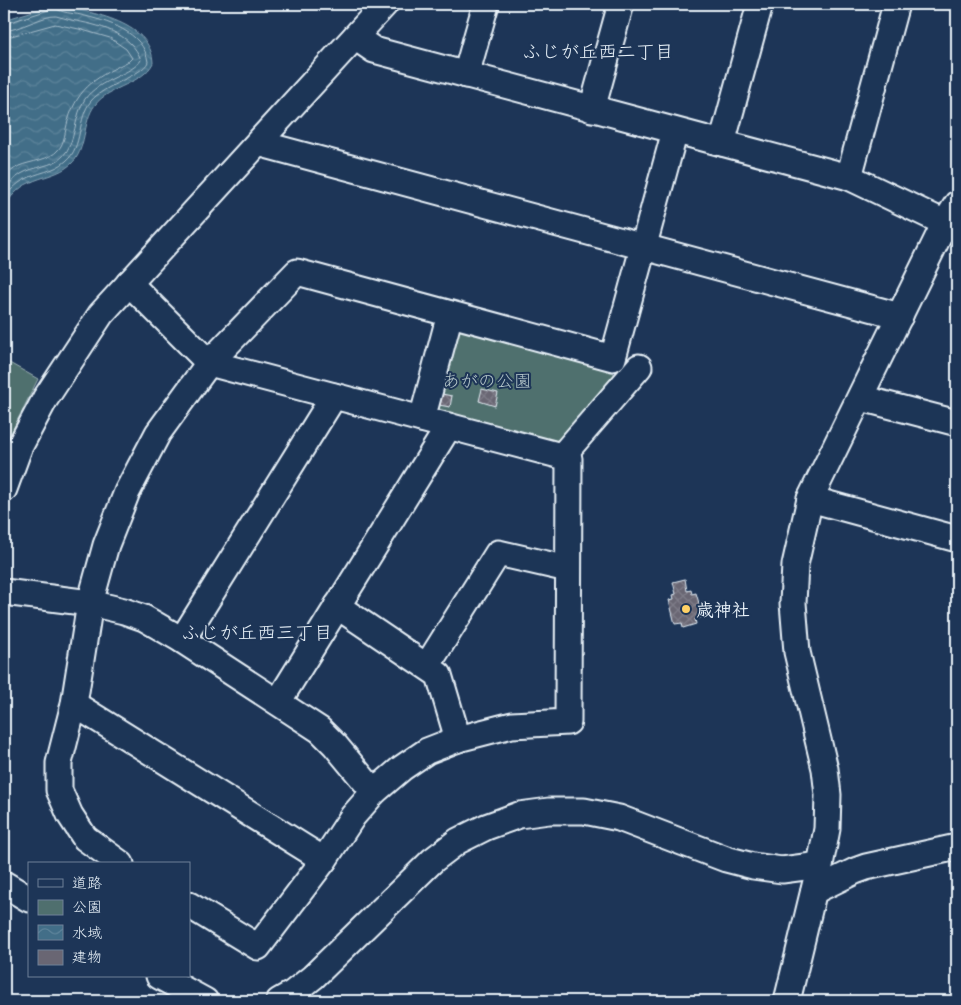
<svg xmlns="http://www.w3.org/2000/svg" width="961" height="1005" font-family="'Patrick Hand','Klee One',sans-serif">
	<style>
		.park { fill: #4f6f6e; stroke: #9cb0b3 }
		.water { fill: url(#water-waves); stroke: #84a2b5 }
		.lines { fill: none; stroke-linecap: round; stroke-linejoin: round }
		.shore { stroke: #a6bdcb; stroke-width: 1 }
		.building { fill: url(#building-cross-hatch); stroke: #e8f1f8 }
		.minor-casing { stroke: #e8f1f8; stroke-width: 29 }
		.minor { stroke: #1d3557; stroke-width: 25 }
		.poi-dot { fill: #ffd166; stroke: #1d3557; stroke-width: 2 }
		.labels { text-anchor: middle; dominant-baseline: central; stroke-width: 4; stroke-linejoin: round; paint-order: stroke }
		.park-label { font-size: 18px; fill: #b2c4c8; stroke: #1d3557 }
		.poi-label { font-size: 18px; font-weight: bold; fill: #e8f1f8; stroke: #1d3557; text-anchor: start }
		.neighbourhood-label { font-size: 19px; fill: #e8f1f8; stroke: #1d3557 }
	</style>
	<defs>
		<pattern id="water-waves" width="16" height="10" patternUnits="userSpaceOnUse" patternTransform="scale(1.25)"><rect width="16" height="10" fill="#426e88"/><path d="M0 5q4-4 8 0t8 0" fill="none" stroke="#5d839a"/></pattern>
		<pattern id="building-cross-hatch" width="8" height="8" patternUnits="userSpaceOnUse" patternTransform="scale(1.25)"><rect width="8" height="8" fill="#696673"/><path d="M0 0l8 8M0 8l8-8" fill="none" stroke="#7e7c88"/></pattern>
	</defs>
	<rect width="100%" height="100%" fill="#1d3557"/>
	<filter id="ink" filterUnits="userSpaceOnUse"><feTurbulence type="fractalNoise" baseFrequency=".02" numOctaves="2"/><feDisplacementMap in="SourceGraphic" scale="10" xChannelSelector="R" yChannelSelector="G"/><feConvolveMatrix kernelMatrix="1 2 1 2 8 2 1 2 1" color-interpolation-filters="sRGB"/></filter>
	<g filter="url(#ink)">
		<!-- park -->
		<g class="park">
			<path d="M454 325 609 366 618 380 560 446 431 412Z"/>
			<path d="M4 360 38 379 4 447Z"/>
		</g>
		<!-- water -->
		<path class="water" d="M53 5C85 11 152 20 153 63 143 84 109 86 95 105 82 122 87 150 71 164 59 175 43 176 29 183 19 187 10 198 4 206V20Z"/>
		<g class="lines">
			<!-- shore -->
			<g class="shore">
				<path d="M4 24 55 8C62 13 72 13 81 15 106 21 144 31 148 62 143 75 104 85 91 101 77 118 83 147 66 161 54 172 37 172 24 180 16 184 10 191 4 198"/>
				<path d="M4 31C19 30 44 15 56 16 61 17 66 19 71 20 98 25 131 32 141 60 133 74 99 79 85 99 74 115 76 143 63 156 53 167 34 166 21 174 15 178 9 184 4 189"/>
				<path d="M4 38 55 24 79 29 110 38 126 49 132 58 129 61C99 76 78 86 68 121 65 130 65 143 58 150 50 160 31 161 19 166 13 169 8 174 4 178"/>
			</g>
		</g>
		<!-- building -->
		<g class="building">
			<path d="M482 389 498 393 495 406 479 401Z"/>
			<path d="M442 394 452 396 450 407 439 405Z"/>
			<path d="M685 579 687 591 691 590 692 594 696 593 703 617 695 619 696 624 683 628 682 623 675 624 669 600 674 599 673 595 676 594 673 582Z"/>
		</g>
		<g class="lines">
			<!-- minor casing -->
			<g class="minor-casing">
				<g id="minor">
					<path d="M355 37 374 50 849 177 945 223"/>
					<path d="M466 75 486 4"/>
					<path d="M592 109 621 4"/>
					<path d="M258 143 900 316"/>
					<path d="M722 143 760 4"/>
					<path d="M849 177 896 4"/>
					<path d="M129 283 209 363 569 458 568 722 512 725 458 739 427 751 402 768 374 792 353 816 324 860 258 947 189 905"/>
					<path d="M861 398 957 423"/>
					<path d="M422 419 450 314"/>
					<path d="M562 456 639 367"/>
					<path d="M4 489 19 448 45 399 101 314 385 4"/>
					<path d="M810 499 957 539"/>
					<path d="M4 592 90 603 124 611 144 618 182 640 320 730 335 745 374 792"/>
					<path d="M337 606 439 675 458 739"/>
					<path d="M182 640 334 396"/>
					<path d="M427 666 498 553 568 569"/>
					<path d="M278 702 449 426"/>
					<path d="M74 704 324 860"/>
					<path d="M121 864 85 838 70 815 59 790V763L74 704 90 603 106 545 127 492 158 433 209 363 297 272 613 358 675 131"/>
					<path d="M4 884 29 899"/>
					<path d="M814 891 855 871 866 867 957 847"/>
					<path d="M159 976 205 1001"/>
					<path d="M279 1001 293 993 313 977 433 860 458 841 486 827 519 815 549 811H584L619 818 726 859 753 866 782 870 820 865"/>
					<path d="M787 1001 820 865 827 829 828 795 825 769 797 652 793 603 795 565 810 499 945 223 957 204"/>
				</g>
			</g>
			<!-- minor -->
			<use href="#minor" class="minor"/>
		</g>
	</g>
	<!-- markers -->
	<circle class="poi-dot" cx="686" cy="609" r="5"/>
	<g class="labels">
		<!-- park labels -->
		<g class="park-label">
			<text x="487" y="380">あがの公園</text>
		</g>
		<!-- poi labels -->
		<g class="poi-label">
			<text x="696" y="609">歳神社</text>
		</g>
		<!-- neighbourhood labels -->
		<g class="neighbourhood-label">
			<text x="598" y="51">ふじが丘西二丁目</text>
			<text x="257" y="632">ふじが丘西三丁目</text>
		</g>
	</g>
	<!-- margin -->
	<rect width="961" height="1005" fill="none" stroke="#1d3557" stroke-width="20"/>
	<rect x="10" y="10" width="941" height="985" fill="none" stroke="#e8f1f8" stroke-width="2" filter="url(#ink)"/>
	<!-- legend -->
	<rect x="28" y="862" width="162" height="115" fill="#1d3557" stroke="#6e8097"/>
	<rect x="38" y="879" width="25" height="8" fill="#1d3557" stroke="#6e8097"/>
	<text x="72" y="888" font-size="15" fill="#e8f1f8">道路</text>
	<rect x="38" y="900" width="25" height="15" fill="#4f6f6e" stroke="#6e8097"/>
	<text x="72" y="912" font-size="15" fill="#e8f1f8">公園</text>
	<rect x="38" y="925" width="25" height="15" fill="url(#water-waves)" stroke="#6e8097"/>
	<text x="72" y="938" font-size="15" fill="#e8f1f8">水域</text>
	<rect x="38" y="950" width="25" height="15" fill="#696673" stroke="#6e8097"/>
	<text x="72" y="962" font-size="15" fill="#e8f1f8">建物</text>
</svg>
